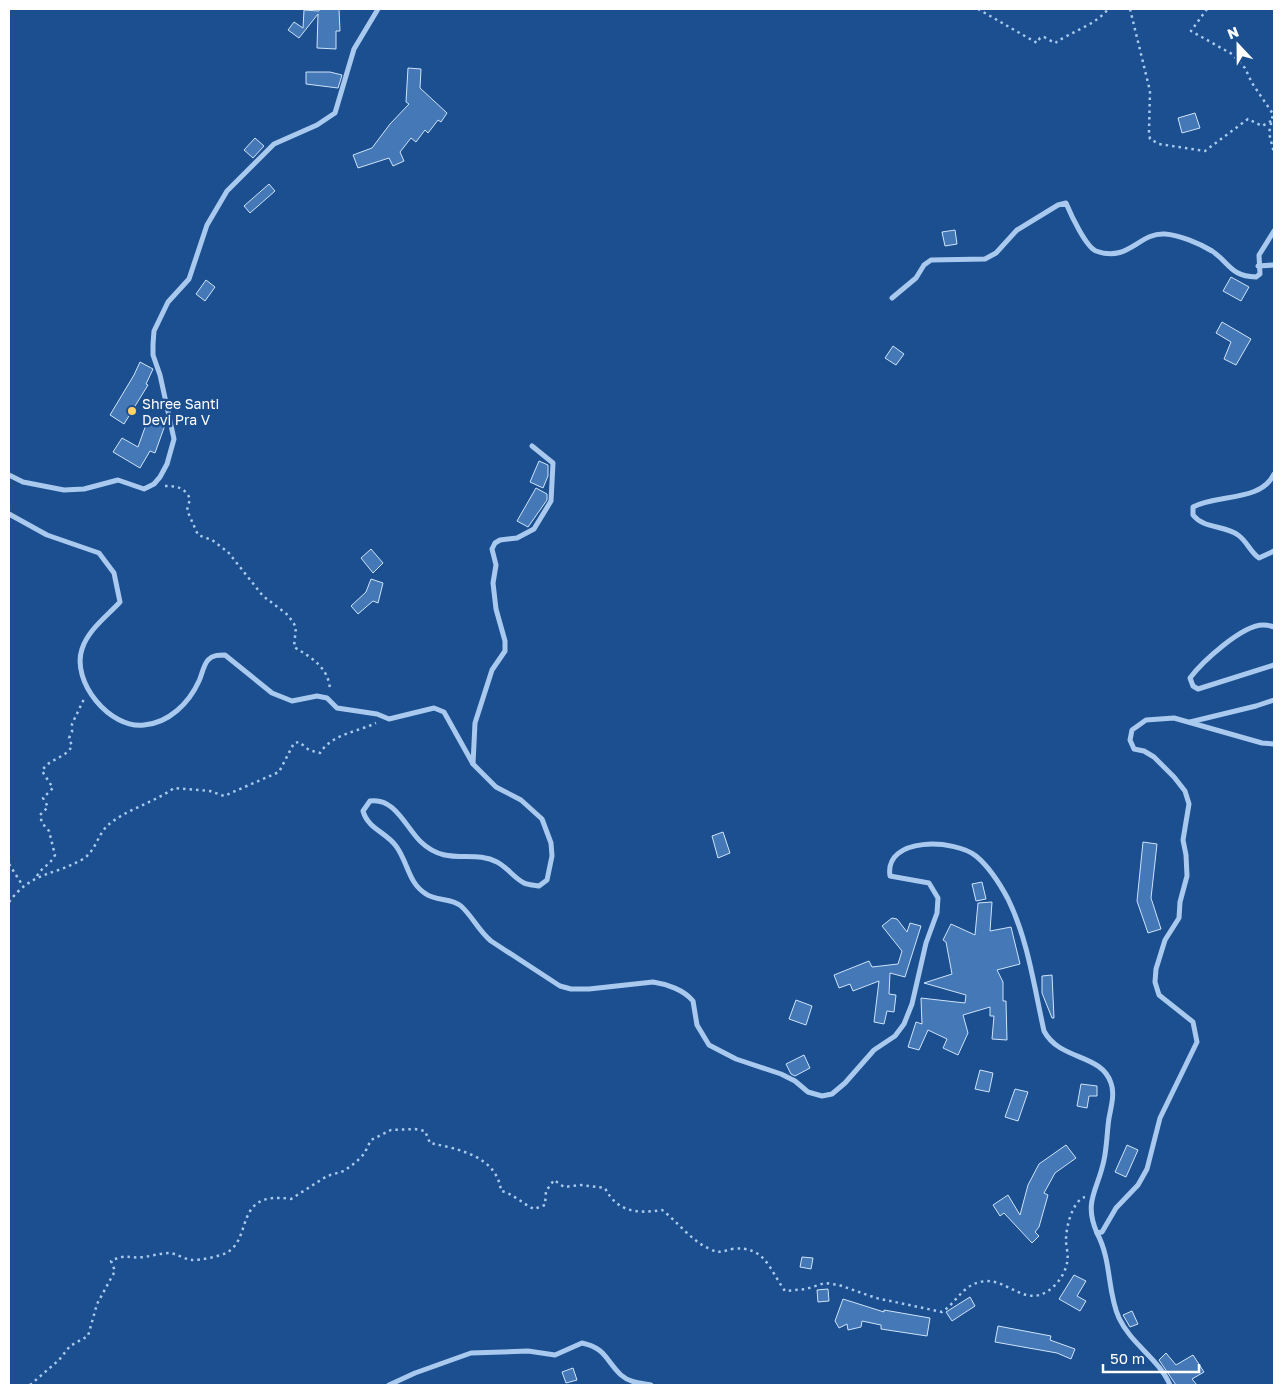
<svg xmlns="http://www.w3.org/2000/svg" width="1283" height="1394" font-family="'Golos Text',sans-serif">
	<style>
		.building { fill: #4478b7; stroke: #cfe3fa }
		.lines { fill: none; stroke-linecap: round; stroke-linejoin: round }
		.path { stroke: #a9c9ee; stroke-width: 2.5; stroke-dasharray: 2.5 4; stroke-linecap: butt }
		.minor { stroke: #a9c9ee; stroke-width: 5 }
		.poi-dot { fill: #ffd166; stroke: #1b4f8f; stroke-width: 2 }
		.labels { text-anchor: middle; dominant-baseline: central; stroke-width: 5; stroke-linejoin: round; paint-order: stroke }
		.poi-label { font-size: 14px; fill: #fff; stroke: #1b4f8f; text-anchor: start }
	</style>
	<rect width="100%" height="100%" fill="#1b4f8f"/>
	<!-- building -->
	<g class="building">
		<path d="M319 9H339L340 31H336V49L317 48 318 14 299 38 288 30 294 22 303 28 304 10 319 11Z"/>
		<path d="M408 68 421 69 420 88 447 113 441 122 438 120 428 133 425 130 416 142 411 138 400 152 404 161 393 166 389 158 358 168 353 155 372 148 390 124 409 104 406 102Z"/>
		<path d="M306 72H330L342 75 338 88 306 84Z"/>
		<path d="M1195 113 1200 128 1182 133 1178 118Z"/>
		<path d="M255 138 264 146 253 158 244 150Z"/>
		<path d="M269 184 275 191 250 213 244 206Z"/>
		<path d="M955 230 957 244 945 246 942 232Z"/>
		<path d="M1231 277 1249 287 1241 301 1223 291Z"/>
		<path d="M206 280 215 287 205 301 196 294Z"/>
		<path d="M1222 322 1251 339 1236 365 1224 359 1231 342 1216 333Z"/>
		<path d="M893 346 904 354 896 365 885 358Z"/>
		<path d="M140 362 153 369 146 384 148 385 124 424 110 415 134 375Z"/>
		<path d="M148 419 165 425 155 453 150 451 140 468 113 452 122 438 138 447Z"/>
		<path d="M539 461 548 465V476L543 488 530 482Z"/>
		<path d="M536 488 547 494V500L528 527 517 521Z"/>
		<path d="M371 549 383 563 373 573 361 558Z"/>
		<path d="M371 579 383 583 378 603 373 601 358 614 351 606 366 592Z"/>
		<path d="M723 832 730 853 718 858 712 836Z"/>
		<path d="M1143 842 1157 844 1151 898 1161 929 1148 933 1137 901Z"/>
		<path d="M982 882 986 899 976 901 972 884Z"/>
		<path d="M992 902 990 931 1011 927 1020 964 997 970 1003 982V1001H1006L1007 1040 992 1039 994 1016H990V1007L963 1015 968 1033 958 1055 943 1048 947 1039 928 1030 919 1050 908 1047 916 1022 922 1024 921 998 965 1003 966 995 924 983 952 974 946 942 943 940 951 924 975 935 978 903Z"/>
		<path d="M892 918 897 919 907 932 910 923 921 926 905 977 890 973 889 994 896 995 894 1012 887 1011 884 1024 874 1022 879 981 853 991 850 984 839 988 834 975 869 961 872 967 898 964 902 951 882 926Z"/>
		<path d="M1052 975 1054 1018H1052L1042 993V976Z"/>
		<path d="M796 1000 812 1006 806 1025 789 1019Z"/>
		<path d="M804 1055 810 1068 795 1076 791 1074 786 1064Z"/>
		<path d="M980 1070 993 1073 989 1092 975 1089Z"/>
		<path d="M1081 1084 1097 1086V1096H1089L1087 1108 1077 1106Z"/>
		<path d="M1015 1089 1028 1092 1018 1121 1005 1117Z"/>
		<path d="M1066 1145 1076 1158 1055 1173 1044 1193 1048 1195 1039 1227 1035 1232 1039 1236 1032 1243 1004 1213 1000 1216 993 1205 1008 1195 1020 1215 1028 1185 1039 1164Z"/>
		<path d="M1127 1145 1138 1150 1126 1177 1115 1172Z"/>
		<path d="M802 1257 813 1258 811 1269 800 1267Z"/>
		<path d="M1074 1275 1086 1281 1077 1296 1086 1301 1080 1311 1059 1299Z"/>
		<path d="M828 1289 829 1301 818 1302 817 1290Z"/>
		<path d="M970 1297 975 1306 952 1321 946 1312Z"/>
		<path d="M843 1299 884 1312V1310L930 1318 927 1336 881 1329V1325L862 1321 861 1327 848 1330 847 1324 839 1328 835 1321Z"/>
		<path d="M1132 1311 1138 1324 1130 1327 1123 1315Z"/>
		<path d="M998 1326 1051 1336 1050 1340 1075 1349 1071 1359 1057 1353 995 1342Z"/>
		<path d="M1166 1353 1176 1365 1193 1355 1204 1372 1192 1379 1197 1385H1176L1159 1360Z"/>
		<path d="M573 1368 577 1380 566 1383 562 1372Z"/>
	</g>
	<g class="lines">
		<!-- path -->
		<g class="path">
			<path d="M978 9 1037 43 1040 38 1044 37 1055 43C1071 32 1097 24 1108 9"/>
			<path d="M1130 9 1150 91 1149 132 1150 139 1159 144 1205 151 1248 119 1262 126 1273 120"/>
			<path d="M1207 9 1191 31 1232 54 1245 68 1252 83 1273 114 1269 133 1274 153"/>
			<path d="M165 486C176 486 185 487 190 499L187 510 198 535 212 540 228 552 263 596 288 615 296 627 294 647C312 658 328 667 330 689"/>
			<path d="M9 864 23 886"/>
			<path d="M37 876C42 867 50 865 55 855L49 831 42 823 40 815 48 807 43 798 53 788 42 771C49 758 65 759 72 746L69 738 72 732V724L84 699"/>
			<path d="M9 902C32 871 54 876 83 859 95 852 98 834 108 825 127 809 153 803 174 788L210 791 224 796 279 772 294 743 299 742 309 750 320 753C332 734 357 732 376 723"/>
			<path d="M30 1385 59 1360 70 1346 88 1336 97 1304 115 1271 111 1261C126 1253 129 1259 144 1257 152 1256 161 1253 170 1253 177 1254 184 1259 192 1260 201 1260 217 1257 226 1253 254 1239 232 1190 291 1199L327 1176 344 1171 356 1162 364 1154 371 1140 391 1130 415 1129 425 1131 430 1143C458 1149 497 1156 501 1191 512 1193 523 1204 534 1209L545 1205 546 1191 554 1180 564 1187 581 1185 605 1188C617 1212 637 1214 662 1210 678 1222 691 1241 710 1249 719 1254 723 1251 732 1249 765 1245 769 1269 785 1291L806 1289 825 1283 839 1285 876 1298 942 1312C956 1303 962 1286 980 1282 1008 1275 1026 1313 1054 1286 1060 1281 1066 1270 1067 1263 1069 1256 1066 1247 1066 1240 1066 1228 1072 1201 1085 1197"/>
		</g>
		<!-- minor -->
		<g class="minor">
			<path d="M1258 266 1274 265"/>
			<path d="M892 298 916 278 924 265 931 260 985 259 996 253 1017 230 1058 205 1066 203C1071 215 1086 247 1096 251 1129 263 1139 232 1165 234 1179 235 1199 243 1212 251 1230 263 1230 276 1256 277L1260 274 1259 255 1274 231"/>
			<path d="M1274 474C1261 502 1217 494 1193 507V515C1204 529 1224 525 1238 535 1247 541 1250 552 1259 558L1274 551"/>
			<path d="M9 475 23 482 64 490 84 489 118 480 144 489 154 484 160 477 167 464 174 439 160 375 153 355V344L154 331 168 302 189 279 207 225 227 191 274 144 317 125 335 113 354 49 378 9"/>
			<path d="M9 514 47 535 99 553 114 573 120 602C106 617 88 630 82 649 71 682 110 729 144 725 169 723 189 703 199 681 202 675 203 666 208 660 213 655 218 655 225 655L272 693 292 701 317 696 327 698 337 708 377 714 389 719 434 708 444 712 473 764 496 787 521 800 542 819 551 843 552 856 547 880 539 886C535 885 528 885 524 883 514 878 507 867 497 862 473 849 447 867 421 842 406 828 395 797 370 801L363 811C368 829 386 832 396 846 408 862 408 883 426 894 436 901 452 898 461 906 473 917 478 930 491 941L560 986 571 989H589L653 982C667 984 684 990 693 1001L697 1025 709 1045 736 1059 781 1074 795 1081 808 1092 822 1096 832 1094 845 1083 874 1050 895 1036 904 1024 912 1004 926 943 937 913 938 898 929 883 890 876C884 836 955 839 976 856 988 866 1000 884 1008 899 1028 940 1034 986 1044 1031 1060 1061 1101 1053 1111 1083 1115 1094 1111 1107 1109 1118 1107 1131 1107 1146 1104 1160 1098 1190 1083 1201 1097 1233L1102 1232 1116 1208 1138 1185 1147 1169 1160 1118 1197 1042 1193 1022 1159 995 1155 982 1156 969 1165 940 1179 918 1180 902 1187 876 1186 855 1183 840 1189 804 1185 791 1174 777 1154 757 1144 751 1134 749 1130 740 1132 730 1146 720 1174 718 1262 743 1274 744"/>
			<path d="M1274 627C1271 626 1266 625 1263 625 1242 625 1202 662 1190 678L1193 686 1198 689 1274 665"/>
			<path d="M1190 722 1256 706 1274 700"/>
			<path d="M473 764 475 723 492 670 505 651V641L496 609 493 583 496 565 492 549 495 543 500 540 517 538 534 529 551 501 553 463 532 446"/>
			<path d="M1097 1233C1112 1261 1107 1292 1119 1318 1131 1344 1159 1359 1170 1385"/>
			<path d="M389 1385 415 1373 471 1353 528 1351 555 1355 582 1343C606 1348 606 1361 621 1375 630 1383 640 1383 651 1385"/>
		</g>
	</g>
	<!-- markers -->
	<circle class="poi-dot" cx="132" cy="411" r="5"/>
	<g class="labels">
		<!-- poi labels -->
		<g class="poi-label">
			<text x="142" y="403">Shree Santi<tspan x="142" dy="16">Devi Pra V</tspan></text>
		</g>
	</g>
	<!-- border -->
	<rect width="1283" height="1394" fill="none" stroke="#ffffff" stroke-width="20"/>
	<!-- north arrow -->
	<g transform="translate(1238 45) rotate(338)" stroke="#1b4f8f" stroke-width="4" paint-order="stroke">
	<path d="M0-4L9 19L0 12L-9 19Z" fill="#ffffff"/>
	<text y="-8" font-size="14" font-weight="bold" text-anchor="middle" fill="#ffffff">N</text>
	</g>
	<!-- scale -->
	<path d="M1103 1364v8h96v-8" fill="none" stroke="#ffffff" stroke-width="2.5"/>
	<text x="1110" y="1364" font-size="15" fill="#ffffff" stroke="#1b4f8f" stroke-width="4" paint-order="stroke">50 m</text>
</svg>
